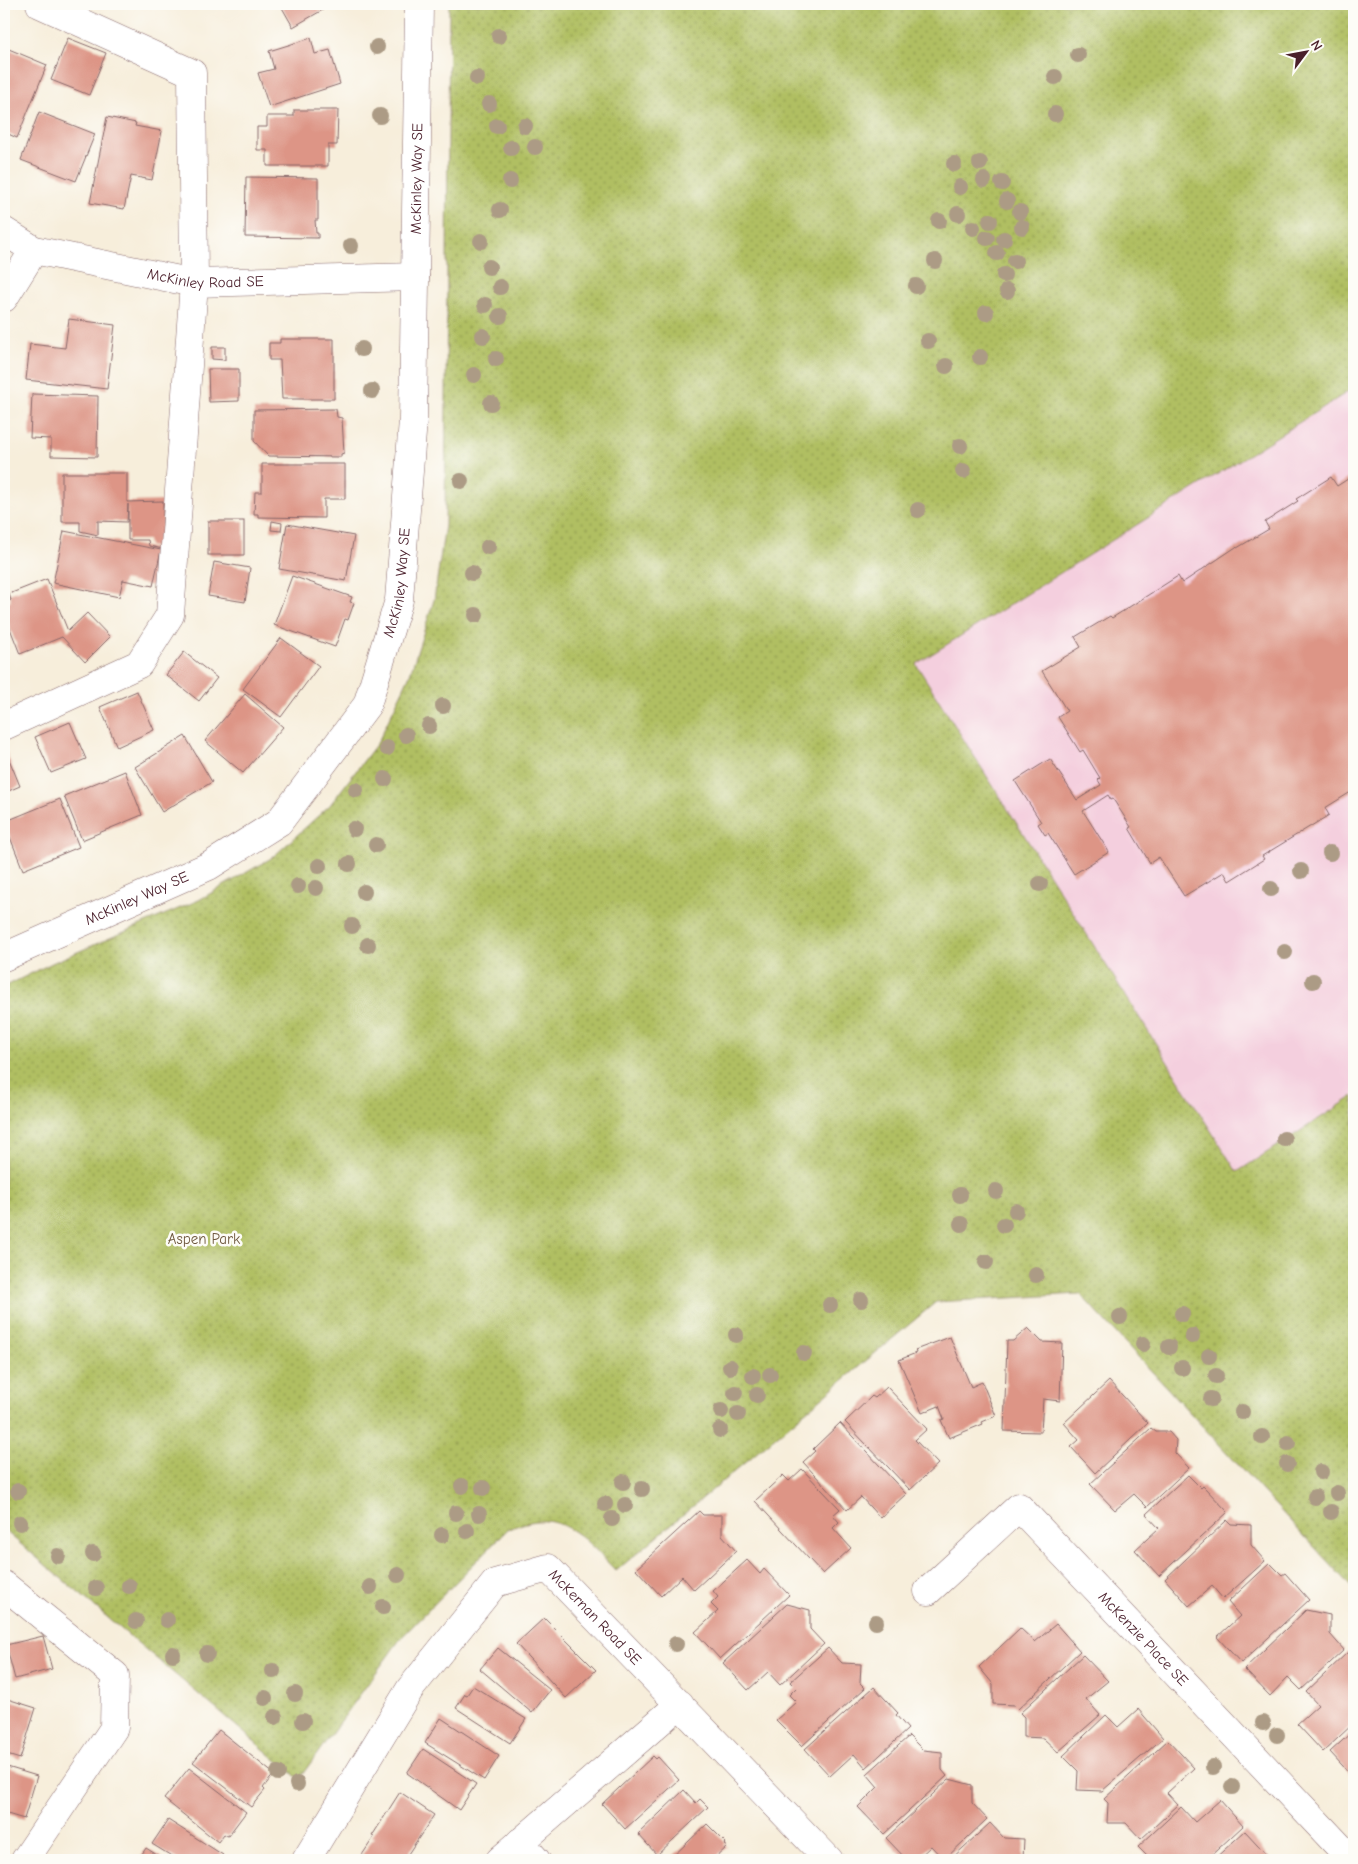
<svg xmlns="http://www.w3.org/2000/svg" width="1358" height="1864" font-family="'Comic Neue',sans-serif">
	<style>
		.built { fill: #f4cfde }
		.park { fill: url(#park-dots); stroke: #7d6f46 }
		.building { fill: #dd9586 }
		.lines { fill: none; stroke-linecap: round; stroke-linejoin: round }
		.minor-casing { stroke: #876769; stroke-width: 29 }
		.minor { stroke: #fff; stroke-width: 28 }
		.tree { fill: #ac9b85 }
		.labels { text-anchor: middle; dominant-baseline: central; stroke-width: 5; stroke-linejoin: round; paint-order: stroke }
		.street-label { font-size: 15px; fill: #4a1f2b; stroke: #fdfcf7 }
		.park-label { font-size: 15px; fill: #6e573e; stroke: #fdfcf7 }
	</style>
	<defs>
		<pattern id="park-dots" width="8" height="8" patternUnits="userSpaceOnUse" patternTransform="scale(1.25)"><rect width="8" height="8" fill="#b0bf62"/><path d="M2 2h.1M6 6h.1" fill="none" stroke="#919b51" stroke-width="1.8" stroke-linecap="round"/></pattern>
	</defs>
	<rect width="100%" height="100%" fill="#fdfcf7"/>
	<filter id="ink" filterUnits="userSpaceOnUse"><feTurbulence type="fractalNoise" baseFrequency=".02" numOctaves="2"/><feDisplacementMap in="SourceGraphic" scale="10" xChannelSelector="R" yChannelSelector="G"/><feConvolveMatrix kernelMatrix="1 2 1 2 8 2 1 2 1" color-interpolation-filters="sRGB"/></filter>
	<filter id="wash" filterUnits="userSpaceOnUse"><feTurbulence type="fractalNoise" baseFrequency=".0096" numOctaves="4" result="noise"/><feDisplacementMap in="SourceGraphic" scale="20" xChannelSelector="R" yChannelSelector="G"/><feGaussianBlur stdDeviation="1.12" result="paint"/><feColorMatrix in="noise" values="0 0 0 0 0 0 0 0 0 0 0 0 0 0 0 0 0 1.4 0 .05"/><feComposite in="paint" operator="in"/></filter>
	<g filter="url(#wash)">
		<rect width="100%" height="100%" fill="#f7eedb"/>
		<!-- built -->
		<path class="built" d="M1354 388V1096L1237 1173 916 664Z"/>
		<!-- park -->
		<path class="park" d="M449 4H1354V388L916 664 1237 1172 1354 1096V1590L1080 1294 936 1302 616 1571C593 1548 568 1514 530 1522 523 1523 515 1527 508 1529L401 1638 299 1779 4 1530V987L54 962 199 900 273 857 330 805 378 742 409 677 434 600 445 525Z"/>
		<g id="blocks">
			<!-- building -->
			<g class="building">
				<path d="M280 4H333L293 27Z"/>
				<path d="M68 38 106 53 89 95 51 80Z"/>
				<path d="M311 38 315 54 330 50 340 84 269 107 258 73 274 69 269 51Z"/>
				<path d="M4 47 47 65 17 138 4 132Z"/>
				<path d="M294 110H338L337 145H328V166H267V150H257V127H267V116H294Z"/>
				<path d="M39 112 95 134 76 181 21 160Z"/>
				<path d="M107 117 136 123 135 126 162 131 152 180 131 176 124 209 90 203Z"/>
				<path d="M246 177 318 178V220H315L316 233H318V238L245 237Z"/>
				<path d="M69 319 115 325 107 389 26 380 30 344 65 348Z"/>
				<path d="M280 339H334V399H282L280 360H269V343H280Z"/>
				<path d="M212 347H225V360L212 359Z"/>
				<path d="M208 369H239V401L209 402Z"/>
				<path d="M32 394 98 396 97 457 51 456V439L30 438Z"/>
				<path d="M336 409 337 417 342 418 344 453 341 454V457L268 456 254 441V410Z"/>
				<path d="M262 464H345V499H324V518L258 517V514H254L255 492H262Z"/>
				<path d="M62 473H127V502L163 501V549L149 546 148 540H128V504L127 522 98 521V535L80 531V522H62Z"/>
				<path d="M1354 475V790L1325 808 1329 815 1262 856 1264 859 1229 881 1224 872 1184 896 1159 857 1150 863 1129 828 1131 827 1113 799 1111 800 1108 795 1083 811 1109 852 1074 874 1048 833 1045 835 1038 824 1041 822 1015 781 1050 759 1077 800 1101 785 1098 780 1100 778 1083 750 1080 752 1058 717 1067 711 1042 671 1081 647 1075 637 1110 616 1112 618 1178 576 1182 583 1236 547 1237 548 1269 529 1265 522 1298 501 1296 499 1331 477 1337 486Z"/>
				<rect x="208" y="521" width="36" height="34"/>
				<path d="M272 521 282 523 281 531 271 530Z"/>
				<path d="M287 524 354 536 346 581 279 569Z"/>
				<path d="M64 531 161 550 153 586 123 580 119 597 53 583Z"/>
				<path d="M214 562 250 568 245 602 208 596Z"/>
				<path d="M292 576 352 597 350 602 354 603 348 620 345 619 335 647 274 625Z"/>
				<path d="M47 579 68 631 87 613 110 637 85 662 62 637 20 654 4 613V603L11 600 9 594Z"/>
				<path d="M281 638 319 666 281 717 243 689Z"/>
				<path d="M184 652 217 678 199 701 166 675Z"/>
				<path d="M137 691 154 730 117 747 100 707Z"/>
				<path d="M245 694 283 727 243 773 205 741Z"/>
				<path d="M70 722 86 759 51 773 35 737Z"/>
				<path d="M185 736 212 782 162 812 135 767Z"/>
				<path d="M4 747 20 786 4 793Z"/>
				<path d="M125 771 142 815 82 840 64 796Z"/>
				<path d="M60 799 79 847 23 870 4 822Z"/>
				<path d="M1028 1328 1042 1342 1062 1343 1060 1401 1043 1399 1041 1432 1004 1431 1007 1341H1013Z"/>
				<path d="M950 1337 971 1387 982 1382 996 1416 982 1422 983 1424 949 1438 941 1420 944 1419 939 1406 922 1413 899 1360 916 1353 915 1350Z"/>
				<path d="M1109 1381 1148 1423 1095 1473 1071 1447 1079 1440 1064 1423Z"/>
				<path d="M887 1387 927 1429 915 1440 938 1464 910 1490 845 1422 872 1396 875 1398Z"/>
				<path d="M840 1423 906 1494 880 1518 861 1497 847 1510 803 1462 815 1451 813 1449Z"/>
				<path d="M1151 1428 1156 1432H1169L1176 1440 1175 1453 1189 1468 1147 1507 1134 1494 1115 1510 1090 1484Z"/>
				<path d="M802 1469 840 1509 833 1515 839 1522 833 1528 851 1548 823 1574 755 1501 783 1475 789 1481Z"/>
				<path d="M1188 1475 1201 1488 1203 1486 1228 1512 1159 1576 1135 1550 1159 1528 1146 1514Z"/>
				<path d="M699 1511 703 1515H722V1535L736 1551 694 1590 682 1576 661 1596 636 1569Z"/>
				<path d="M1227 1520 1231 1524 1251 1525V1545L1265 1561 1223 1599 1212 1586 1189 1606 1165 1579Z"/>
				<path d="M747 1560 760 1574 764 1569 789 1595 720 1659 695 1632 718 1611 711 1604 718 1597 713 1591Z"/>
				<path d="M1270 1563 1282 1575 1285 1573 1309 1600 1241 1663 1217 1637 1240 1616 1228 1602Z"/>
				<path d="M787 1604 810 1610V1629L824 1644 780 1685 768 1672 748 1690 723 1663Z"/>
				<path d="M1306 1610 1330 1615V1634L1344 1650 1301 1690 1288 1677 1270 1696 1244 1669Z"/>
				<path d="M544 1618 596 1670 566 1698 516 1644Z"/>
				<path d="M1056 1624 1080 1651 1018 1709 1014 1705 993 1704V1684L979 1667 1020 1628 1035 1642Z"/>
				<path d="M43 1636 52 1669 15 1679 6 1645Z"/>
				<path d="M498 1648 550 1690 532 1713 480 1669Z"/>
				<path d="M828 1648 842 1663 861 1664 860 1683 865 1688 802 1746 776 1720 796 1702 789 1695 796 1688 790 1682Z"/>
				<path d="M1348 1652 1351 1655 1354 1653V1723L1323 1752 1297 1724 1318 1705 1306 1692Z"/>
				<path d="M1083 1655 1108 1681 1086 1699 1100 1715 1058 1752 1043 1738 1024 1737V1717L1020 1713Z"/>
				<path d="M473 1686 526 1719 510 1743 456 1708 465 1694 467 1695Z"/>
				<path d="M874 1687 898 1713 896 1715 908 1729 866 1768 854 1754 830 1776 805 1749Z"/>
				<path d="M4 1698 36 1708 20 1759 4 1754Z"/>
				<path d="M1138 1709 1163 1738 1102 1791 1077 1790 1078 1771 1063 1756 1106 1715 1118 1727Z"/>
				<path d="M441 1718 499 1756 484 1780 425 1743Z"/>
				<path d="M219 1730 274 1774 263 1788 265 1790 251 1807 193 1762Z"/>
				<path d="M1354 1730V1778L1330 1752Z"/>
				<path d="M909 1736 923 1750 942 1752V1770L947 1776 884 1834 858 1807 878 1787 867 1774Z"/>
				<path d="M1168 1740 1194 1768 1167 1793 1178 1805 1141 1839 1126 1823H1107L1108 1803 1104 1799Z"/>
				<path d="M423 1749 476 1784 459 1810 407 1773Z"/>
				<path d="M653 1756 656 1759 658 1757 679 1780 625 1829 602 1804Z"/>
				<path d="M4 1766 37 1776 24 1819 4 1813Z"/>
				<path d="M189 1768 246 1812 228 1836 224 1834 218 1842 164 1799Z"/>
				<path d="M949 1779 972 1785V1803L987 1819 944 1860 931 1846 916 1860H907L886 1838Z"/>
				<path d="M684 1790 696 1803 700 1799 708 1807 657 1855 638 1834Z"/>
				<path d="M400 1792 434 1815 404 1860H370L362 1855 374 1837 372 1836Z"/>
				<path d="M1220 1800 1243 1826 1206 1860H1151L1138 1847 1181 1807 1195 1822Z"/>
				<path d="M168 1820 223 1855 220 1860H178L152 1844Z"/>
				<path d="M990 1823 1004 1838 1024 1839 1023 1859 1025 1860H950Z"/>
				<path d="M707 1824 726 1843 724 1845 727 1847 713 1860H671L670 1859Z"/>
				<path d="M1245 1831 1270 1858 1268 1860H1213Z"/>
				<path d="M146 1848 165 1860H138Z"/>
			</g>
		</g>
	</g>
	<g filter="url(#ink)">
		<use href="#blocks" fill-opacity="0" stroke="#876769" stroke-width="1"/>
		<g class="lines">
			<!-- minor casing -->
			<g class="minor-casing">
				<g id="minor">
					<path id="s1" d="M4 231 34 250 194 283 415 277"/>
					<path d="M4 298 34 250"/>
					<path d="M4 726 139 664 170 615 194 283 192 73 40 4"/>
					<path id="s2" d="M4 957 209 866 279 822 367 705 399 600 413 420 419 4"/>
					<path d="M4 1585 115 1675 114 1728 25 1860"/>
					<path id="s3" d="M928 1591 1019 1507 1352 1860"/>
					<path d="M520 1842 536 1860"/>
					<path id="s4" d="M306 1860 410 1689 495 1583 548 1568 829 1860"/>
					<path d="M500 1860 680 1704"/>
				</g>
			</g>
			<!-- minor -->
			<use href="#minor" class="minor"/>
		</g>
		<!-- trees -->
		<g class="tree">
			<circle cx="499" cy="36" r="8"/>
			<circle cx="377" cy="47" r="8"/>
			<circle cx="1078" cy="55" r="8"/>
			<circle cx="1055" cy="77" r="8"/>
			<circle cx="477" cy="78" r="8"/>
			<circle cx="489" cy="104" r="8"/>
			<circle cx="1055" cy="114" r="8"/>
			<circle cx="380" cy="116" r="8"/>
			<circle cx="497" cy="126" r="8"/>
			<circle cx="525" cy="126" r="8"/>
			<circle cx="535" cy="147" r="8"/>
			<circle cx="511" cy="148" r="8"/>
			<circle cx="980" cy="163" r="8"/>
			<circle cx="954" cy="164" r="8"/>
			<circle cx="984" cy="180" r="8"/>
			<circle cx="510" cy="181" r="8"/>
			<circle cx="1002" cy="183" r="8"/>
			<circle cx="960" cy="187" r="8"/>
			<circle cx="1007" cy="201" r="8"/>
			<circle cx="500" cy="210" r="8"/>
			<circle cx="1020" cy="212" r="8"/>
			<circle cx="958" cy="214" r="8"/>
			<circle cx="939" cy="221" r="8"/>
			<circle cx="990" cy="221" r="8"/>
			<circle cx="1022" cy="227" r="8"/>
			<circle cx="973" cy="228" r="8"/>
			<circle cx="987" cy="238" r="8"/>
			<circle cx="1004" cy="239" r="8"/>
			<circle cx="481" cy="241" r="8"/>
			<circle cx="351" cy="246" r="8"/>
			<circle cx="997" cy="253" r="8"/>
			<circle cx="935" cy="261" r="8"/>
			<circle cx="1015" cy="261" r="8"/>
			<circle cx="489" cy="267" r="8"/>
			<circle cx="1004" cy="275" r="8"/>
			<circle cx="916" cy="286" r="8"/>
			<circle cx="500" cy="287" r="8"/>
			<circle cx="1007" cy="291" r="8"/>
			<circle cx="485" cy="305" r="8"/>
			<circle cx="986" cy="313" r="8"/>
			<circle cx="500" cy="316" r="8"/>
			<circle cx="483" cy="336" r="8"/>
			<circle cx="928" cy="341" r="8"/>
			<circle cx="362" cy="349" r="8"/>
			<circle cx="980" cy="357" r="8"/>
			<circle cx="496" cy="359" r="8"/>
			<circle cx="946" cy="366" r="8"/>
			<circle cx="474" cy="375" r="8"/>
			<circle cx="372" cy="391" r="8"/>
			<circle cx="491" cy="403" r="8"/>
			<circle cx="960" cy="446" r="8"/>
			<circle cx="963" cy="471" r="8"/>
			<circle cx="461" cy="481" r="8"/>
			<circle cx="918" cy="510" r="8"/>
			<circle cx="488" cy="547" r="8"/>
			<circle cx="472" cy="573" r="8"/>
			<circle cx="476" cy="615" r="8"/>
			<circle cx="443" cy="706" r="8"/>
			<circle cx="429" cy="726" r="8"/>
			<circle cx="406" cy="735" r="8"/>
			<circle cx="387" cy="748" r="8"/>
			<circle cx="385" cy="779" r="8"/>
			<circle cx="356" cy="790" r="8"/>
			<circle cx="354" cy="829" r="8"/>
			<circle cx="376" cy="845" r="8"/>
			<circle cx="1330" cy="853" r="8"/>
			<circle cx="349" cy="864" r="8"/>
			<circle cx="319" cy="866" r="8"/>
			<circle cx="1301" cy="871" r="8"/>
			<circle cx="1040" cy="884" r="8"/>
			<circle cx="298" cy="886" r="8"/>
			<circle cx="316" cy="888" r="8"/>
			<circle cx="1271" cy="889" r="8"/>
			<circle cx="364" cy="892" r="8"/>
			<circle cx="352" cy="926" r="8"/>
			<circle cx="368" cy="945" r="8"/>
			<circle cx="1285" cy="952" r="8"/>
			<circle cx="1313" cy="981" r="8"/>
			<circle cx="1284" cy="1139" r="8"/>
			<circle cx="996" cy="1191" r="8"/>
			<circle cx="960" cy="1195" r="8"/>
			<circle cx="1016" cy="1211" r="8"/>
			<circle cx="961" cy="1224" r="8"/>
			<circle cx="1004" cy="1225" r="8"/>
			<circle cx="986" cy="1262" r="8"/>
			<circle cx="1036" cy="1275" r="8"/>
			<circle cx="861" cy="1300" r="8"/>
			<circle cx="830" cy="1305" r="8"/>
			<circle cx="1182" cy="1314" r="8"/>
			<circle cx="1120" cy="1317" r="8"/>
			<circle cx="736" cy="1335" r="8"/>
			<circle cx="1192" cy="1336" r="8"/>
			<circle cx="1143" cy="1344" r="8"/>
			<circle cx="1169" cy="1347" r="8"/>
			<circle cx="804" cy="1353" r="8"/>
			<circle cx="1209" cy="1356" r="8"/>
			<circle cx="730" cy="1367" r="8"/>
			<circle cx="1182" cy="1368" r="8"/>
			<circle cx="770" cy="1375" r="8"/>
			<circle cx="753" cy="1376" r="8"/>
			<circle cx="1216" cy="1376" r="8"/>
			<circle cx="735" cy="1393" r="8"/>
			<circle cx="757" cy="1395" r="8"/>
			<circle cx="1211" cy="1399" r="8"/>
			<circle cx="721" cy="1411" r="8"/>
			<circle cx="1242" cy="1412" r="8"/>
			<circle cx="738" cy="1414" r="8"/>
			<circle cx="720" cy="1430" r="8"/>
			<circle cx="1262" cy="1437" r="8"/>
			<circle cx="1288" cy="1443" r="8"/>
			<circle cx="1287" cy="1464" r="8"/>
			<circle cx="1321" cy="1472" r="8"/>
			<circle cx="623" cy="1482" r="8"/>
			<circle cx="462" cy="1486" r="8"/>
			<circle cx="483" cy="1488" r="8"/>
			<circle cx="642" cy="1489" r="8"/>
			<circle cx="18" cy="1491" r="8"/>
			<circle cx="1337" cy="1493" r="8"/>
			<circle cx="1315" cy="1497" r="8"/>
			<circle cx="605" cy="1504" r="8"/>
			<circle cx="625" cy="1505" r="8"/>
			<circle cx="1331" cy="1512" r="8"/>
			<circle cx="456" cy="1513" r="8"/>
			<circle cx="479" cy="1514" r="8"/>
			<circle cx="612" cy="1519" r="8"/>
			<circle cx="20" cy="1523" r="8"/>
			<circle cx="467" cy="1531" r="8"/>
			<circle cx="442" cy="1535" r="8"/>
			<circle cx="93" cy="1554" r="8"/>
			<circle cx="58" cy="1556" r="8"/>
			<circle cx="398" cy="1575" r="8"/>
			<circle cx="129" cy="1586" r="8"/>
			<circle cx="370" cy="1587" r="8"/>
			<circle cx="96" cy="1588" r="8"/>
			<circle cx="383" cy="1607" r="8"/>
			<circle cx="167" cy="1620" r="8"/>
			<circle cx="136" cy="1621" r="8"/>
			<circle cx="876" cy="1622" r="8"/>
			<circle cx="676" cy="1644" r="8"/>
			<circle cx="173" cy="1654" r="8"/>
			<circle cx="207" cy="1654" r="8"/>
			<circle cx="273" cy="1671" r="8"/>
			<circle cx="295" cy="1694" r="8"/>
			<circle cx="265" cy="1698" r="8"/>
			<circle cx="275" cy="1717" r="8"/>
			<circle cx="303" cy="1721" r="8"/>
			<circle cx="1263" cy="1723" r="8"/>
			<circle cx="1277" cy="1735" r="8"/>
			<circle cx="1213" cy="1767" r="8"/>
			<circle cx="278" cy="1773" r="8"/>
			<circle cx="297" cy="1784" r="8"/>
			<circle cx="1232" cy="1787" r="8"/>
		</g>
	</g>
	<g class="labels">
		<!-- street labels -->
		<g class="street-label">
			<text stroke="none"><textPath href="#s2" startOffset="985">McKinley Way SE</textPath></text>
			<text stroke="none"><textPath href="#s1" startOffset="210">McKinley Road SE</textPath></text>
			<text stroke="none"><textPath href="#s2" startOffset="580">McKinley Way SE</textPath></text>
			<text stroke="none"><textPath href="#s2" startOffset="145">McKinley Way SE</textPath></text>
			<text stroke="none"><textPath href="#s4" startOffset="459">McKernan Road SE</textPath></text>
			<text stroke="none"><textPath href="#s3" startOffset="305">McKenzie Place SE</textPath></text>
		</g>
		<!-- park labels -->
		<g class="park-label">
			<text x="204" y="1239">Aspen Park</text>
		</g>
	</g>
	<!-- margin -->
	<rect width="1358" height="1864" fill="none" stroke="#fdfcf7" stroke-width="20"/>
	<!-- north arrow -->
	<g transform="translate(1306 52) rotate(58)" stroke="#fdfcf7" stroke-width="4" paint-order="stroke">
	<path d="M0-4L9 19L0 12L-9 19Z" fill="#4a1f2b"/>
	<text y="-8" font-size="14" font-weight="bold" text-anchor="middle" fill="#4a1f2b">N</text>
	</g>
</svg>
